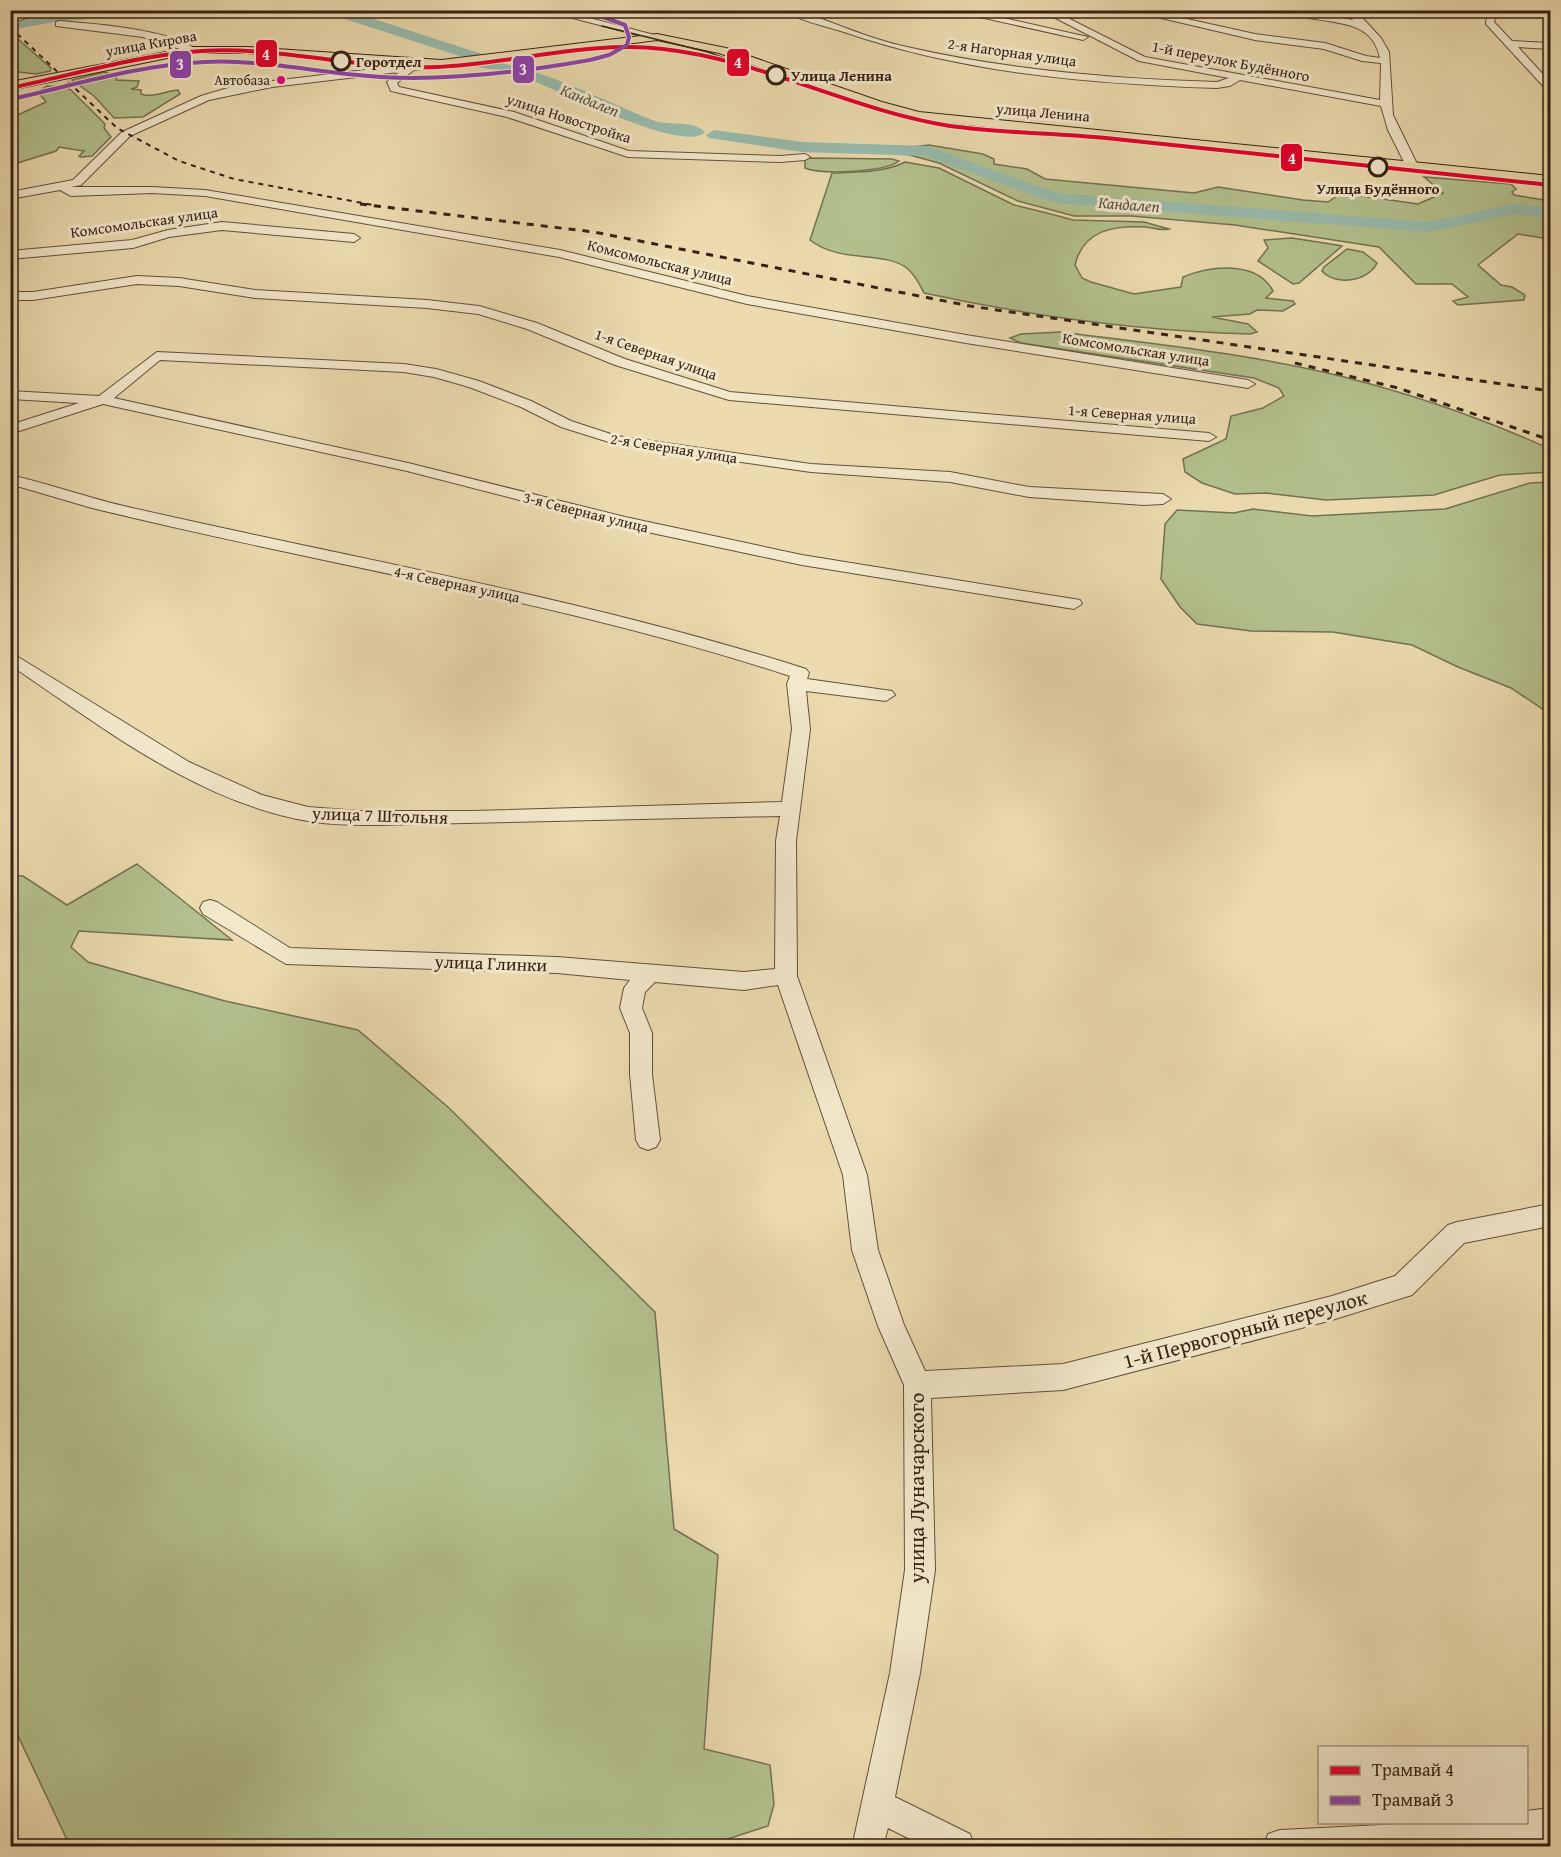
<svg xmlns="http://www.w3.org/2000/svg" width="1561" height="1857" font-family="'Gentium Book Plus',serif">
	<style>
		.green { fill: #b3c18e; stroke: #747152; stroke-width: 1.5 }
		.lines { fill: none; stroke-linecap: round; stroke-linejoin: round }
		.river { fill: #98bbae; fill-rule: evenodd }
		.minor-casing { stroke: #62503c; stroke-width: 2 }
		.major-casing { stroke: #352115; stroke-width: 2 }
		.minor { fill: #f2e8cb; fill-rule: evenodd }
		.major { fill: #ebdbaf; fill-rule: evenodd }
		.tram { stroke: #352115; stroke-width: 1.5 }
		.rail-far1 { stroke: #352115; stroke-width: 2; stroke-dasharray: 5 5; stroke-linecap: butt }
		.rail { stroke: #352115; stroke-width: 3; stroke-dasharray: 7 7; stroke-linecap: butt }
		.tram-1-casing { stroke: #f2e8cb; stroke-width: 6 }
		.tram-2-casing { stroke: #f2e8cb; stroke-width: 6 }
		.tram-1 { stroke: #e4002b; stroke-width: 4 }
		.tram-2 { stroke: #8e44ad; stroke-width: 4 }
		.stop-dot { fill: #f2e8cb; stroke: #352115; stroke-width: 3 }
		.bus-dot { fill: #e5007d; stroke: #f2e8cb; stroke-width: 2 }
		.labels { text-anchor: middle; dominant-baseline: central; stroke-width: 6; stroke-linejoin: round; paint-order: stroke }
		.far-bus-label { font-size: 14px; fill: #352115; stroke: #f2e8cb; text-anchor: end }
		.far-street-label { font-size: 15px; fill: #352115; stroke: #f2e8cb }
		.far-stop-label { font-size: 15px; font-weight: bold; fill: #352115; stroke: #f2e8cb; text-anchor: start }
		.far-water-label { font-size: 16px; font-style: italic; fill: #534f43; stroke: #f2e8cb }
		.street-label { font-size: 18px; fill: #352115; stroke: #f2e8cb }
		.near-street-label { font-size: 21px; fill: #352115; stroke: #f2e8cb }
		.line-badge { stroke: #f2e8cb; stroke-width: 2 }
		.badge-label { font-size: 16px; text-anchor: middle; font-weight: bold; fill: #fff }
	</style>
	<rect width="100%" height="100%" fill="#ebdbaf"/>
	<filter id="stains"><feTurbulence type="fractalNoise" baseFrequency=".00333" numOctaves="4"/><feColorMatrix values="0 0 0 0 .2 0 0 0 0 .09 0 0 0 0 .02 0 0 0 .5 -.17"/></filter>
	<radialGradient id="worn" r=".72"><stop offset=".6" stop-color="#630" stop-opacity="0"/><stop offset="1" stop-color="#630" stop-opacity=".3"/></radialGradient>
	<!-- green -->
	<g class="green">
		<path d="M11 33 51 68 50 71 36 74 11 71Z"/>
		<path d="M104 72 117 76 116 80 139 81 137 87 131 89 141 90V94C152 98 166 91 178 90L180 94 143 117 114 118 94 96 72 80Z"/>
		<path d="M47 86 65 87 71 90 105 124 104 128 111 137 92 156 81 157 79 156 84 151 59 147 56 151 11 165V118L46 102 38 92Z"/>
		<path d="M929 145 983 154 994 159V164L1027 169 1045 179 1194 193 1218 187 1303 200 1328 202 1337 196H1362L1418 204 1443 193 1424 177 1511 184 1516 189 1512 192 1514 195 1550 201V239L1518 234 1478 265 1501 285 1512 287 1525 295 1524 300 1458 305 1453 301 1468 297 1452 284H1416L1379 247 1235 225 1131 216H1074L1018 201 939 163 906 154 913 147Z"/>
		<path d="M811 158 892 159 899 161C885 172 821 175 805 168V159Z"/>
		<path d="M905 162 939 168 1014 205 1047 213 1073 220 1144 222 1169 229C1162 231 1153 228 1146 227 1114 225 1083 230 1075 265L1082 278 1091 282 1134 294 1181 287 1183 277C1210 266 1257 260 1273 291L1266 298 1293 301 1295 304 1283 311 1257 310 1250 314 1212 317 1248 324 1257 332 1250 334C1141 331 1030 316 924 293 920 285 916 276 908 269 885 250 840 264 810 240L832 173C856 172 884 173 905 162Z"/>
		<path d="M1292 238 1337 245 1342 246 1299 283 1293 284 1258 261 1268 248 1264 240Z"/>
		<path d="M1347 249 1363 252 1377 263C1368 282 1335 286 1322 271L1324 267Z"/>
		<path d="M1061 332C1155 344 1252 354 1344 377 1415 395 1484 419 1550 449V472L1500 475 1434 495 1326 500 1266 493 1235 494 1202 483 1185 472 1183 459 1226 439 1231 416 1263 408 1284 396 1279 388 1254 378 1021 343 1010 338 1021 334Z"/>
		<path d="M1550 482V714L1511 688 1458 667 1412 645 1333 632 1251 631 1197 624 1180 607 1161 579 1165 524 1177 510 1234 513 1253 509 1312 516 1445 509 1530 483Z"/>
		<path d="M137 864 232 940 79 931 71 947 88 962 225 1001 358 1030 449 1108 655 1312 674 1529 718 1555 704 1749 770 1765 774 1804 768 1826 706 1846H70L11 1721V875L23 876 67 905Z"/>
	</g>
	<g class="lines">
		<!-- river -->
		<g class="river">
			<path d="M96 10H165L159 14 59 21 10 30V22L59 13Z"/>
			<path d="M304 10H346L482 54 484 57 482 60H472L342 18 310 14Z"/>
			<path d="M484 60C542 68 598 98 652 120 666 126 695 120 705 132 684 156 541 81 511 72 501 69 489 70 479 67V61Z"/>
			<path d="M714 130 802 142 927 146 1057 193 1429 222 1514 204 1550 208V218L1514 214 1429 232 1055 203 925 156 802 152 709 138 706 135Z"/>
		</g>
		<!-- minor casing -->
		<g class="minor-casing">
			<g id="minor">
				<path d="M36 10H52L10 23V17Z"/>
				<path d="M542 10H559L662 37 657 40Z"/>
				<path d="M784 10H798C834 23 870 39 907 47 1008 70 1113 79 1217 82L1229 78 1139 61 1040 10H1052L1145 57 1380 100 1381 63 1362 61 1324 49 1255 40 1127 10H1146L1255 34 1325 43 1366 56 1380 58C1371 11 1316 28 1285 10H1305L1353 20 1346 10H1355L1381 38 1389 52 1393 115 1418 166 1412 169 1406 166 1388 130 1381 106 1240 80 1230 86 1217 88C1091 84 963 73 844 32 825 26 800 21 784 10Z"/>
				<path d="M948 10H968L1088 37 1083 40Z"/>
				<path d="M1488 10H1497L1494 22 1512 41 1550 43V49L1518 47 1550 82V117L1545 114 1544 87 1486 24Z"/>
				<path d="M59 21C94 24 170 29 197 50L192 53 143 37 56 26V22Z"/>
				<path d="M441 61 444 62V66L414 70 397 83 399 87 514 112 629 151 780 156 805 154 810 157 805 160 780 162 628 157 507 117 391 91 387 82 399 72 272 87 209 100 130 136 81 185 71 187H152L205 190 560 250 747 296 966 335 1248 380 1255 384 1248 388 966 343 747 304 559 257 205 196 152 193 71 196 60 190 10 199V192L73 180 122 132 201 96 228 88 272 81Z"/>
				<path d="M222 222 354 234 360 238 354 242 222 230 169 237 133 248 10 259V251L132 240 168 230Z"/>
				<path d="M137 276 179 278 255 290 427 300 479 306 537 323 625 359 730 392 1209 433 1216 437 1209 441 729 400 615 365 527 329 478 314 427 308 255 298 179 286 137 284 33 300H10V292H33Z"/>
				<path d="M157 352 404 364 436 369 479 381 531 401 571 421 617 436 811 464 950 472 1029 487 1163 494 1171 499 1163 504 1144 505 1029 497 950 482 811 472 615 444 561 427 521 407 469 387 434 377 404 372 160 360 114 398 408 463 625 517 802 555 1080 600 1082 604 1074 609 802 565 624 527 407 471 103 404 10 434V425L79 403 10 399V391L99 396Z"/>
				<path d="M10 475C50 484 88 498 128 507 355 559 584 598 806 669L809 673 807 679 892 691 895 695 886 701 806 691 810 729 796 841 797 976 867 1175 878 1250 904 1325 925 1371 1063 1364 1332 1296 1395 1276 1448 1225 1457 1222 1550 1204V1226L1464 1243 1412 1295 1332 1320 1063 1390 931 1398 935 1570 920 1673 895 1797 970 1834 974 1846H924L888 1828 883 1846H857L854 1838 890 1673 905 1570 904 1385 878 1326 852 1250 843 1175 778 985 744 990 655 982 645 992 642 1008 652 1033V1074L660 1140 656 1147 648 1150 640 1147 636 1140 630 1074V1033L620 1008 624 988 630 980 557 973 286 964 203 914 200 908 203 902 210 900 217 902 290 948 557 957 744 972 775 969 776 841 780 816 376 825C354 825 330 825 308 821 197 802 101 726 10 665V652L189 762 262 795 308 807 359 811H472L782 802 792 729 787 684 790 676C561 601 324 565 92 508L10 484Z"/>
				<path d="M1550 1808V1840L1512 1846H1264L1268 1834 1280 1830 1442 1822H1526V1811Z"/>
			</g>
		</g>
		<!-- major casing -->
		<g class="major-casing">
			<path id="major" d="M657 34 726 48 882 102 919 112 1550 176V184L918 120 874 108 719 53 657 40 441 68 247 53H192L10 90V82L192 47H247L441 60Z"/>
		</g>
		<!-- minor -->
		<use href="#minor" class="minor"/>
		<!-- major -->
		<use href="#major" class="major"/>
		<!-- tram -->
		<path class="tram" d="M602 26 708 52 759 71"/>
		<!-- rail-far1 -->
		<path class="rail-far1" d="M10 27 117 128 179 161 234 179 373 205"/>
		<!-- rail -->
		<g class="rail">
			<path d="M360 204 594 232 970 306 1550 391"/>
			<path d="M1295 363 1398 388 1550 440"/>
		</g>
		<!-- tram-1 casing -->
		<g class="tram-1-casing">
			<path id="tram-1" d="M10 88C73 75 138 55 202 51 280 46 358 70 437 67 512 64 588 40 663 49 762 60 851 110 950 126 1001 133 1054 133 1106 138 1254 154 1402 169 1550 185"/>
		</g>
		<!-- tram-2 casing -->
		<g class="tram-2-casing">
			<path id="tram-2" d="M12 99C75 85 139 65 204 62 264 59 322 74 381 77 450 81 522 72 590 60L609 55 627 45 629 37 625 25 584 10"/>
		</g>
		<!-- tram-1 -->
		<use href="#tram-1" class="tram-1"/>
		<!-- tram-2 -->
		<use href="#tram-2" class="tram-2"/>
	</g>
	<!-- markers -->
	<g class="stop-dot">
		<circle cx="341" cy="61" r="9"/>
		<circle cx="776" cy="75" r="9"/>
		<circle cx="1378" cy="167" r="9"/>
	</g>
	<circle class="bus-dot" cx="281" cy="80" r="5"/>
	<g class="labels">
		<!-- far-bus labels -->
		<g class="far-bus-label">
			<text x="270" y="80">Автобаза</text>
		</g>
		<!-- far-street labels -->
		<g class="far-street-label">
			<text transform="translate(151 43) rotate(-10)">улица Кирова</text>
			<text transform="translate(1012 52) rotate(8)">2-я Нагорная улица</text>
			<text transform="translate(1231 61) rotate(11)">1-й переулок Будённого</text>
			<text transform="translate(1043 112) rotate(5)">улица Ленина</text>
			<text transform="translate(569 118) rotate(18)">улица Новостройка</text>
			<text transform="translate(144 222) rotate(-8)">Комсомольская улица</text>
			<text transform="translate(660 262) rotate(14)">Комсомольская улица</text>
			<text transform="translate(1136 349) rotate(9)">Комсомольская улица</text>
			<text transform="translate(656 354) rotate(19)">1-я Северная улица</text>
			<text transform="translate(1132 414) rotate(4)">1-я Северная улица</text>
			<text transform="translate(674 448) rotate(9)">2-я Северная улица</text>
			<text transform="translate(586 512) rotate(14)">3-я Северная улица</text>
			<text transform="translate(457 584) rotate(12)">4-я Северная улица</text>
		</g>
		<!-- far-stop labels -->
		<g class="far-stop-label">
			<text x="356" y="61">Горотдел</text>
			<text x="791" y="75">Улица Ленина</text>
			<text x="1378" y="188" text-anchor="middle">Улица Будённого</text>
		</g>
		<!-- far-water labels -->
		<g class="far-water-label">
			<text transform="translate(590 100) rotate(22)">Кандалеп</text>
			<text transform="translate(1129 204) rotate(4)">Кандалеп</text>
		</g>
		<!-- street labels -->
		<g class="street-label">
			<text transform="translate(380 815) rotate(2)">улица 7 Штольня</text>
			<text transform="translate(491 963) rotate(2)">улица Глинки</text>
		</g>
		<!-- near-street labels -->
		<g class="near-street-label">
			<text transform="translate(1245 1329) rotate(-15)">1-й Первогорный переулок</text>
			<text transform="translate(916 1488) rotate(-90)">улица Луначарского</text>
		</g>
	</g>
	<g class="line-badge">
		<rect x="255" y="39" width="23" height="29" rx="6" fill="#e4002b"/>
		<rect x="726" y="48" width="24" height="29" rx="6" fill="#e4002b"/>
		<rect x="169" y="50" width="23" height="29" rx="6" fill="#8e44ad"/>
		<rect x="512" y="55" width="23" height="29" rx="6" fill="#8e44ad"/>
		<rect x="1280" y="143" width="23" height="29" rx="6" fill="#e4002b"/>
	</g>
	<g class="badge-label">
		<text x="266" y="60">4</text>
		<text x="738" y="68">4</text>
		<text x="180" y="70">3</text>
		<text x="523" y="75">3</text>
		<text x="1292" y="164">4</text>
	</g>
	<!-- margin -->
	<rect width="1561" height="1857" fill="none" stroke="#ebdbaf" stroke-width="36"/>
	<rect x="12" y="12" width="1537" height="1833" fill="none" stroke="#352115" stroke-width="3"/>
	<rect x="18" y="18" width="1525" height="1821" fill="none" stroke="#352115" stroke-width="1.5"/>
	<!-- legend -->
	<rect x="1318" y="1746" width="210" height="78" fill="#f2e8cb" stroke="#a69882" stroke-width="1.5"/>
	<rect x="1330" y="1766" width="30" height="9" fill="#e4002b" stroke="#a69882" stroke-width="1.5"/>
	<text x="1372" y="1776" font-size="18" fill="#352115">Трамвай 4</text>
	<rect x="1330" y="1796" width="30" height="9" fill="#8e44ad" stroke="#a69882" stroke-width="1.5"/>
	<text x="1372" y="1806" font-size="18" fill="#352115">Трамвай 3</text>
	<rect width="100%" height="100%" filter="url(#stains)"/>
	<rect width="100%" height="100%" fill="url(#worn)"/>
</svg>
